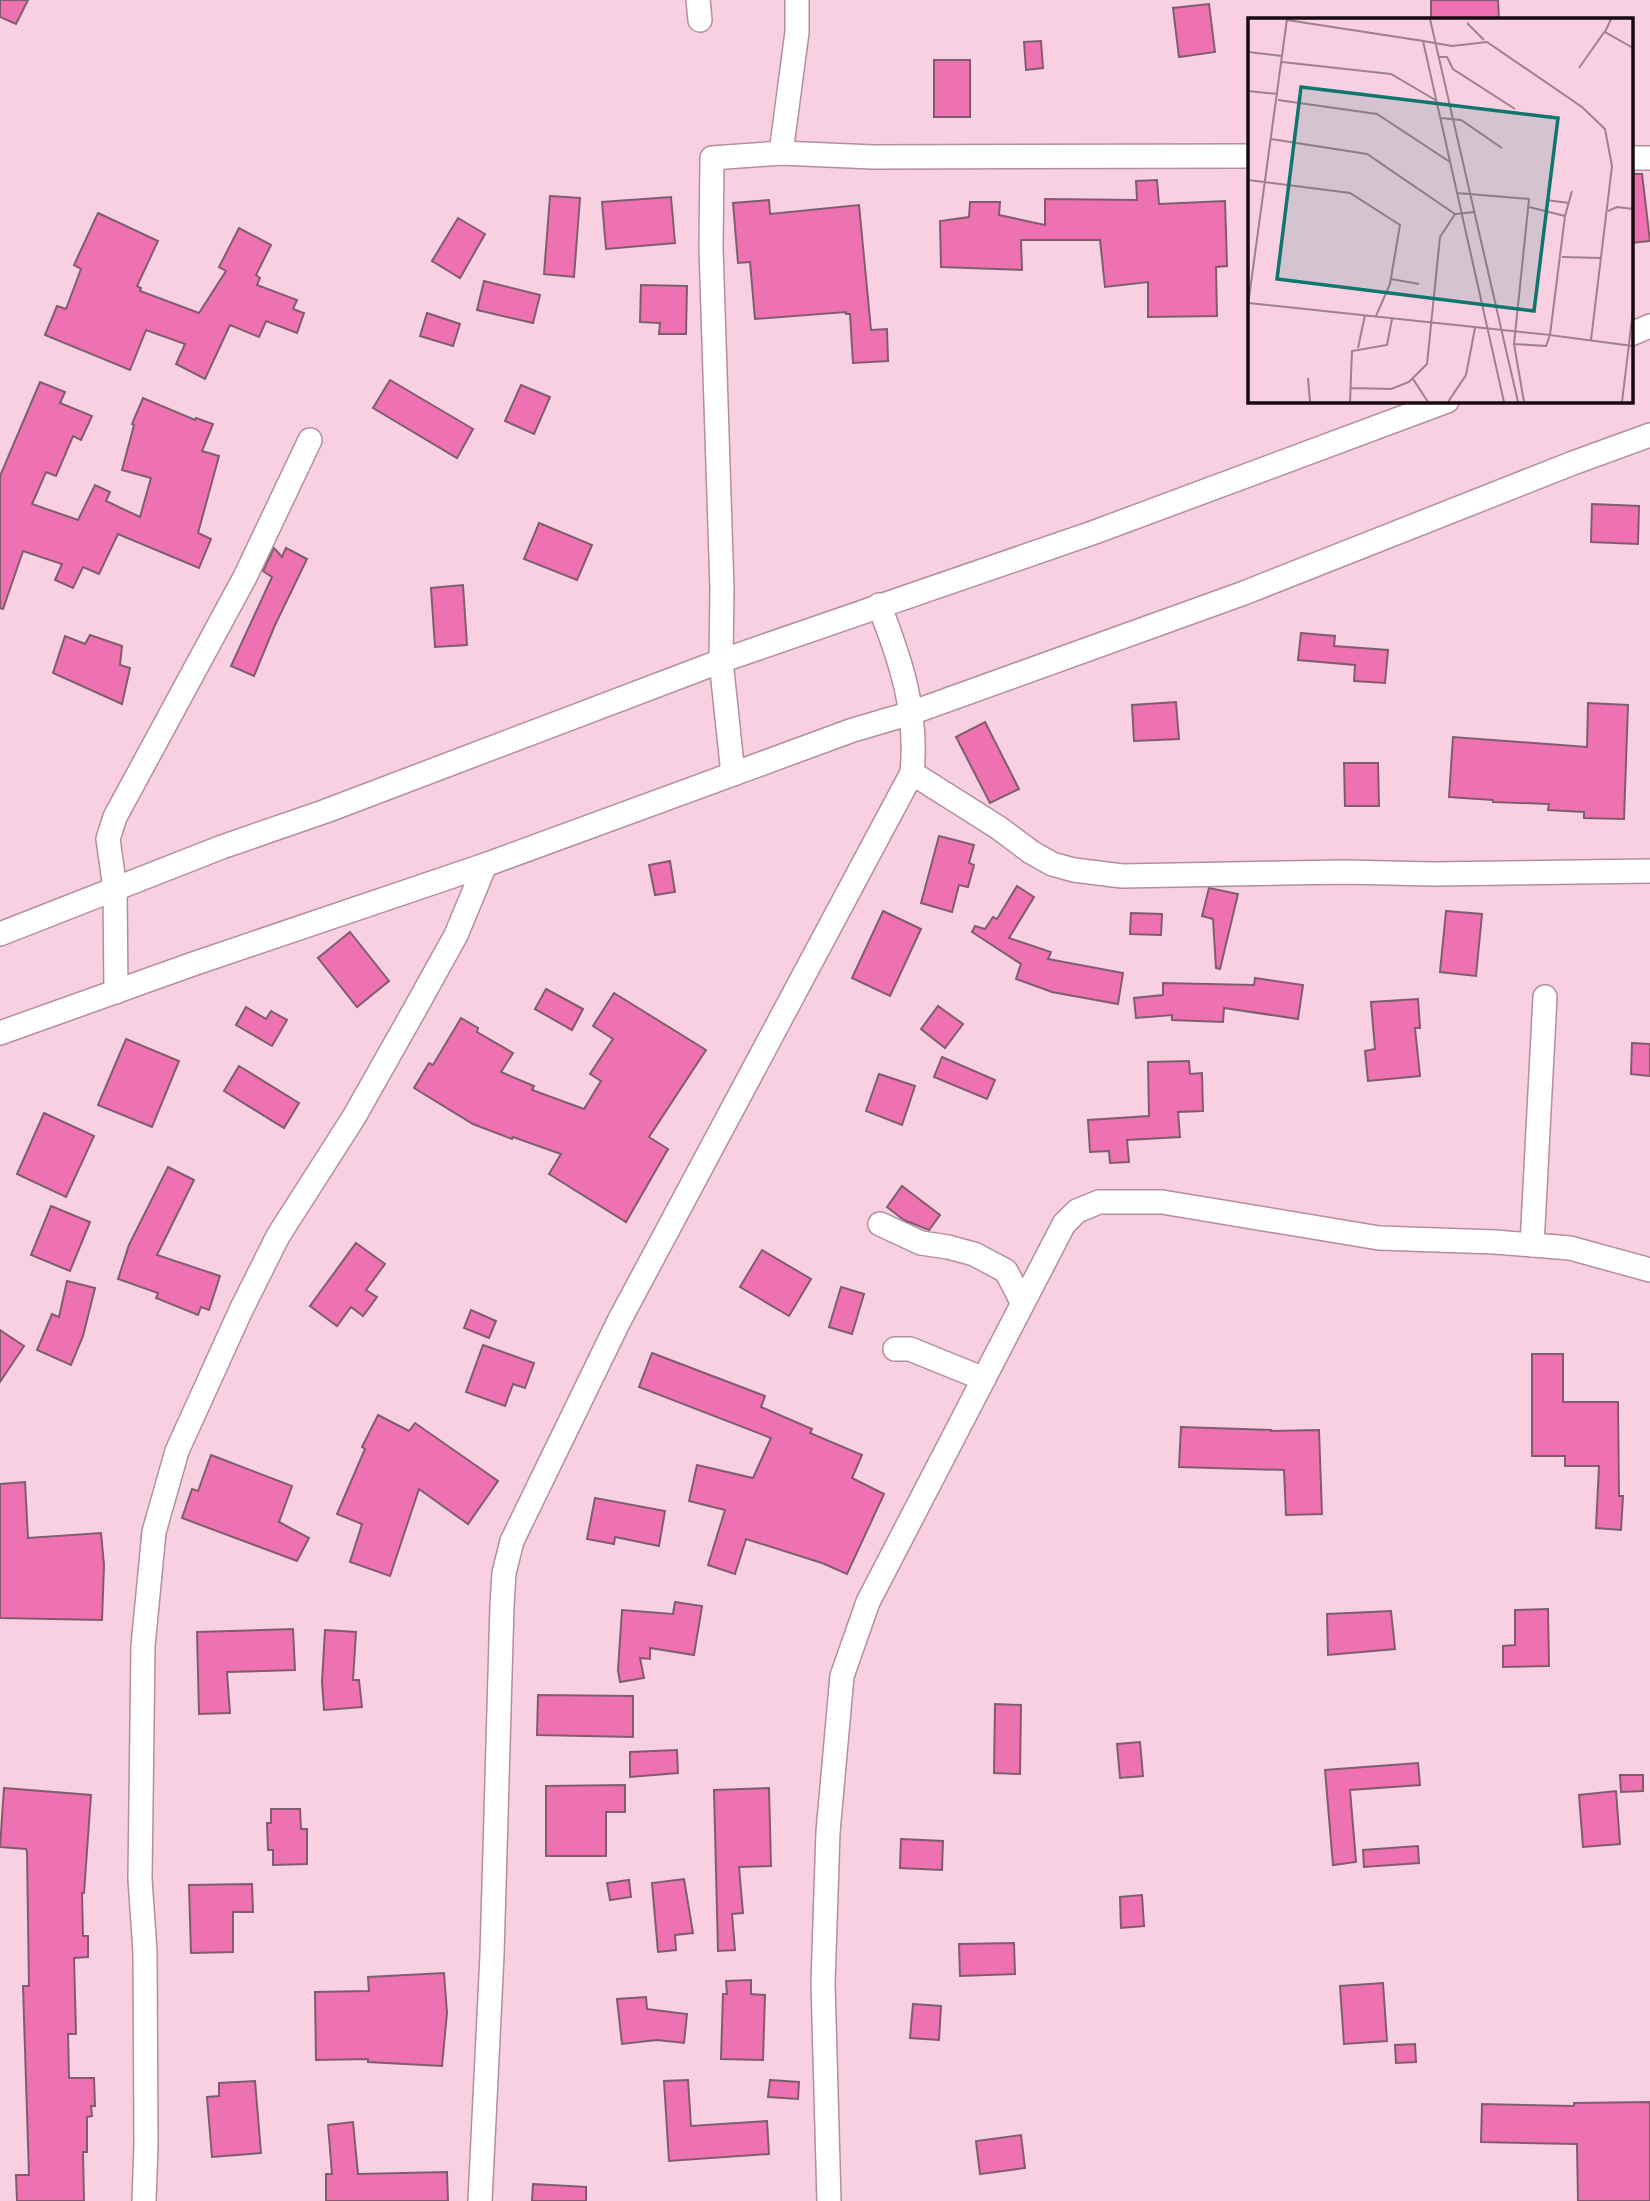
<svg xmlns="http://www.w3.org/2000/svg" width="1650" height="2201" font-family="Raleway,sans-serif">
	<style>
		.building { fill: #ee72b2; stroke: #805d6d; stroke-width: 2 }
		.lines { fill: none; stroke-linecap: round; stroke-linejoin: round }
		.minor-casing { stroke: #b38e9f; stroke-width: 26 }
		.minor { stroke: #fff; stroke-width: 23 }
		.inset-road { fill: none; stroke: #9e818d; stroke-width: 2 }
		.view { fill: #0f766e; fill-opacity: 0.15; stroke: #0f766e; stroke-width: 3.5 }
		.inset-edge { fill: none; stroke: #170a10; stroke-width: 3.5 }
	</style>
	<rect width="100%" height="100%" fill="#f8d0e1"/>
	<!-- building -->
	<g class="building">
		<path d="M0 0H28L16 24 0 17Z"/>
		<path d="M1431 0H1498L1499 19H1431Z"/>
		<path d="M1209 4 1215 52 1179 57 1173 8Z"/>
		<path d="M1041 41 1043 68 1026 70 1024 42Z"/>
		<rect x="934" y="60" width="36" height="57"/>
		<path d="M1631 174H1642L1650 241 1631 243Z"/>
		<path d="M1157 180 1159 204 1225 201 1227 266 1216 267 1217 316 1148 317V282L1105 287 1100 240H1021L1022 270 941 267 940 221 969 217 970 202H1000L999 215 1045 225V199L1137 200 1136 181Z"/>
		<path d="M550 196 580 198 574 277 544 274Z"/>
		<path d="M671 197 675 243 606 249 602 202Z"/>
		<path d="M769 200 770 214 859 205 871 330 887 329 888 361 853 363 850 314H846V312L755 319 750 262 738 263 733 203Z"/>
		<path d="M98 213 158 241 137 286 141 288 140 291 199 313 226 271 219 267 239 228 271 245 256 275 260 278 257 285 297 300 293 309 304 313 297 333 266 321 259 337 230 325 205 379 176 364 185 344 146 330 130 370 45 335 57 306 66 309 81 269 74 265Z"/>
		<path d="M458 218 485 234 460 278 432 261Z"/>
		<path d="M484 281 540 295 533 323 477 310Z"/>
		<path d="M641 285 687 286 686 334H659L660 323 640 322Z"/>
		<path d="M427 313 460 324 453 346 420 336Z"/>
		<path d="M390 380 473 429 457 458 373 408Z"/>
		<path d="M40 382 65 392 60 403 92 416 81 440 73 436 56 476 46 472 32 504 78 520 95 485 110 492 106 501 140 517 151 478 122 470 134 425 132 424 143 398 195 420 196 418 213 424 202 451 219 456 198 533 211 539 199 568 118 534 99 574 83 567 73 588 55 580 62 564 23 551 3 609 0 608V476Z"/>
		<path d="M521 385 550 397 534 434 505 421Z"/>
		<path d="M1592 504 1639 506 1638 544 1591 542Z"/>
		<path d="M539 523 592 545 577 580 524 559Z"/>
		<path d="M274 548 282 557 286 548 307 559 275 625 254 676 231 666 272 577 263 571Z"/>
		<path d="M463 585 467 645 435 647 431 588Z"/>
		<path d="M1301 633 1335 636 1334 646 1388 650 1385 683 1354 681 1355 665 1298 660Z"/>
		<path d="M90 635 122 646 120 665 130 668 122 704 53 673 65 636 85 644Z"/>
		<path d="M1176 702 1179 739 1134 741 1132 705Z"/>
		<path d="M1588 703 1628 705 1624 819 1584 818V812L1548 810 1549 804 1493 802V800L1449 797 1453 737 1587 747Z"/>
		<path d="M985 722 1019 789 990 803 956 737Z"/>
		<path d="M1344 763H1378L1379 806H1345Z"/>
		<path d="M939 836 974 845 969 863 974 865 968 887 959 885 952 912 921 903Z"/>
		<path d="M670 861 675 892 655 895 649 865Z"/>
		<path d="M1017 886 1034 897 1009 938 1051 952 1048 959 1123 973 1118 1004 1052 992 1016 979 1021 964 972 932 975 926 985 929 993 917 997 919Z"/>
		<path d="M1209 888 1238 894 1220 969 1216 968 1213 919 1202 916Z"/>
		<path d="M883 911 921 929 890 996 852 978Z"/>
		<path d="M1446 911 1482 914 1476 976 1440 972Z"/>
		<path d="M1131 913 1162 914 1161 935 1130 934Z"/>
		<path d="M350 932 389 981 357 1007 318 958Z"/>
		<path d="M1255 978 1303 985 1298 1019 1224 1008 1223 1022 1172 1020V1015L1136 1018 1134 998 1163 995V983L1254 985Z"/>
		<path d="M546 989 583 1009 572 1030 535 1009Z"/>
		<path d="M614 993 706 1050 649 1137 668 1149 626 1222 549 1174 561 1154 513 1137 512 1139 473 1124 414 1088 429 1063 433 1065 461 1018 478 1028 477 1032 513 1053 501 1072 534 1086 532 1090 584 1109 601 1081 590 1074 613 1039 593 1026Z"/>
		<path d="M1418 999 1420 1028H1415L1420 1076 1368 1081 1365 1051 1375 1049 1371 1002Z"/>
		<path d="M938 1006 963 1024 945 1048 921 1029Z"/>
		<path d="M246 1007 266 1019 271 1011 287 1020 272 1046 236 1025Z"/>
		<path d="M126 1039 179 1061 152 1127 98 1105Z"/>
		<path d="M1632 1043 1650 1044V1076L1631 1074Z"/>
		<path d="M942 1057 995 1080 987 1099 934 1077Z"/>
		<path d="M1189 1061 1190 1074 1202 1073 1203 1111 1178 1112 1180 1137 1127 1140 1129 1162 1110 1163 1109 1151 1090 1152 1088 1120 1149 1116 1148 1062Z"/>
		<path d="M239 1066 299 1103 284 1128 224 1091Z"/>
		<path d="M879 1074 915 1086 902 1125 866 1111Z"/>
		<path d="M44 1113 94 1136 66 1197 17 1174Z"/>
		<path d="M168 1167 194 1180 157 1255 220 1276 209 1310 201 1307 198 1315 156 1298 158 1293 118 1279 129 1245Z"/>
		<path d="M902 1186 940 1215 929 1230 904 1220 887 1207Z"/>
		<path d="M51 1206 90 1222 70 1271 31 1255Z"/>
		<path d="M356 1243 385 1264 366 1290 377 1297 363 1316 351 1307 337 1326 310 1306Z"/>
		<path d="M762 1250 811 1279 789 1316 740 1287Z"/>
		<path d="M67 1281 95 1288 83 1336 71 1365 37 1350 52 1314 59 1317Z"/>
		<path d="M841 1287 864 1294 852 1334 829 1327Z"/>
		<path d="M471 1310 496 1321 489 1338 464 1328Z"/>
		<path d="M0 1330 24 1346 0 1382Z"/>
		<path d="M483 1345 534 1363 525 1388 513 1384 505 1406 466 1392Z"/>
		<path d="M652 1353 765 1396 761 1407 812 1429 810 1433 862 1455 852 1478 884 1494 847 1574 822 1563 746 1539 735 1574 708 1565 725 1510 689 1501 697 1465 753 1478 771 1438 639 1387Z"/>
		<path d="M1532 1354H1563V1402H1618L1619 1496H1623L1621 1530 1596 1528 1599 1466H1565V1456H1532Z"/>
		<path d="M378 1415 409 1431 415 1423 498 1481 468 1524 419 1489 390 1576 350 1562 362 1524 337 1514 365 1449 362 1447Z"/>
		<path d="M1181 1427 1271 1430V1431L1319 1430 1322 1514 1286 1515 1284 1470 1179 1467Z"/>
		<path d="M211 1455 292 1486 279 1522 309 1538 297 1561 182 1518 192 1489 198 1491Z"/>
		<path d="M25 1482 28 1538 101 1533 104 1565 102 1620 0 1618V1484Z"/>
		<path d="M595 1498 665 1511 659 1546 615 1537 614 1544 587 1539Z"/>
		<path d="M675 1602 702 1606 694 1655 650 1648V1659L640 1658 644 1678 620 1682 618 1670 622 1610 673 1614Z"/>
		<path d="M1548 1609 1549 1666 1503 1667V1646L1515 1645V1610Z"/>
		<path d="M1391 1611 1395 1649 1328 1655 1327 1614Z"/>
		<path d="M293 1629 295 1670 227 1672 230 1713 199 1714 197 1632Z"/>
		<path d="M325 1630 356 1632 353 1680H359L362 1707 324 1710 322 1682Z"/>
		<path d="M538 1695 633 1696V1737L537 1735Z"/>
		<path d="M995 1704 1021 1705 1020 1774 994 1773Z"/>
		<path d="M1140 1742 1143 1776 1120 1778 1117 1744Z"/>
		<path d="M677 1750 678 1773 630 1777V1752Z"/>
		<path d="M1418 1763 1420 1785 1350 1790 1356 1862 1333 1865 1325 1770Z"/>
		<path d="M1620 1775H1643V1791L1621 1792Z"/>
		<path d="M625 1785V1812H606V1856H546V1786Z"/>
		<path d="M4 1788 91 1795 84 1893H82L83 1936H88V1957L74 1958 76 2034H68L69 2078H94L95 2106H91L92 2116 87 2117V2152H83L84 2201H17L16 2175H29L23 1986H29L27 1852 26 1849 0 1847Z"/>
		<path d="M769 1788 771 1866 739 1867 743 1913 732 1914 735 1950 718 1951 714 1790Z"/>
		<path d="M1616 1791 1620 1844 1583 1847 1579 1795Z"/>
		<path d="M271 1809H300L301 1829H307V1864L273 1865V1850H268L267 1823H271Z"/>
		<path d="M901 1839 943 1841 942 1870 900 1868Z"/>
		<path d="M1418 1846 1419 1863 1364 1867 1363 1850Z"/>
		<path d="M684 1879 693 1933 675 1935 676 1950 658 1952 652 1883Z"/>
		<path d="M629 1880 631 1897 610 1900 607 1883Z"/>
		<path d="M252 1884 253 1912H233V1952L191 1953 189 1885Z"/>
		<path d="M1142 1895 1144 1926 1121 1928 1120 1897Z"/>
		<path d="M1014 1943 1015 1974 960 1976 959 1944Z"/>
		<path d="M444 1973 447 2013 442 2066 368 2062V2059L316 2060 315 1992 369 1991 368 1977Z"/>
		<path d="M751 1980V1994L765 1995 763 2060 721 2059 723 1994H727L726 1981Z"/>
		<path d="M1383 1983 1387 2041 1344 2044 1340 1986Z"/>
		<path d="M646 1997 647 2009 687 2014 684 2043 657 2040 622 2044 617 1999Z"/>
		<path d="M913 2004 941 2006 939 2040 910 2038Z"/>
		<path d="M1415 2044 1416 2062 1396 2063 1395 2045Z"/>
		<path d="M688 2080 691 2126 767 2121 769 2154 669 2161 664 2081Z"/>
		<path d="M770 2080 799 2082 798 2099 768 2097Z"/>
		<path d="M255 2081 261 2153 212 2157 207 2097 219 2096V2083Z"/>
		<path d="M1650 2102V2201H1578L1577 2144 1481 2142 1482 2104 1574 2106V2103Z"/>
		<path d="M353 2122 358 2174 447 2172 448 2201H326V2174H332L328 2125Z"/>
		<path d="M1021 2135 1025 2168 980 2174 976 2141Z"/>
		<path d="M533 2184 586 2187V2201H532Z"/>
	</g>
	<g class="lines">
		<!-- minor casing -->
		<g class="minor-casing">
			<g id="minor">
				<path d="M698 0 700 20"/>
				<path d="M781 153 797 32V0"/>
				<path d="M1631 158H1650"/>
				<path d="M1631 334 1650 326"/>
				<path d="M912 773 999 828 1031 852 1052 864 1074 870 1122 876 1345 872 1433 874 1650 871"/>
				<path d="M733 774 721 661 722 589 711 248 712 158 781 153 873 157 1249 156"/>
				<path d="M0 934 222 847 326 811 721 661 1095 532 1447 401"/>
				<path d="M116 992 115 889 108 839 115 817 245 577 310 440"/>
				<path d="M0 1033 193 964 485 865 853 730 911 713 1244 593 1573 463 1650 435"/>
				<path d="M880 1224 921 1243 948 1247 974 1254 1006 1271 1022 1302"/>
				<path d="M1532 1245 1545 997"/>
				<path d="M895 1349H910L984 1379"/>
				<path d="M144 2201 146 2145 145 1952 140 1879 143 1646 154 1532 177 1451 241 1310 278 1236 354 1117 415 1009 456 935 485 865"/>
				<path d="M480 2201 492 1955 502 1605 504 1573 512 1541 619 1321 912 773C918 712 901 661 879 605"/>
				<path d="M829 2201 823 1983 828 1832 842 1676 868 1602 1064 1224 1077 1211 1099 1202H1162L1379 1238 1495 1242 1570 1248 1650 1270"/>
			</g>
		</g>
		<!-- minor -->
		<use href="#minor" class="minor"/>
	</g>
	<!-- overview -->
	<g transform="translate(1248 18)">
		<rect width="385" height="385" fill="#f8d0e1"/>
		<path class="inset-road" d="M182 1 270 384M363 1 357 14 385 30M39 2 175 23 256 384M219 5 236 22M175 23 204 28 239 24 334 89 357 111 364 148 343 322M0 34 34 38M191 39H199L205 51 267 91M34 44 143 56 189 83M331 50 357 13M0 73 30 76M30 82 129 96 202 144M192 100 213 102 254 130M23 121 119 136 207 196 227 194M0 162 102 175 152 207 142 266 128 298M209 175 281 181 266 326 298 328 302 317 385 328M298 182 321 185M281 189 317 198M360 193 369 189 385 191M314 239 352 240M143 261 171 266M0 285 302 317 317 198 324 173M0 287 39 1M266 326 276 384M110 330 117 297M60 360 62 384M165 361 180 384M102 370 143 371 161 364 179 346 192 219 207 196M102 384 104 333 139 327 144 301M200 384 218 357 227 310M374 384 385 293"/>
		<path class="view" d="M53 69 310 100 286 293 29 261Z"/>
		<rect width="385" height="385" class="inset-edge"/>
	</g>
</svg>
